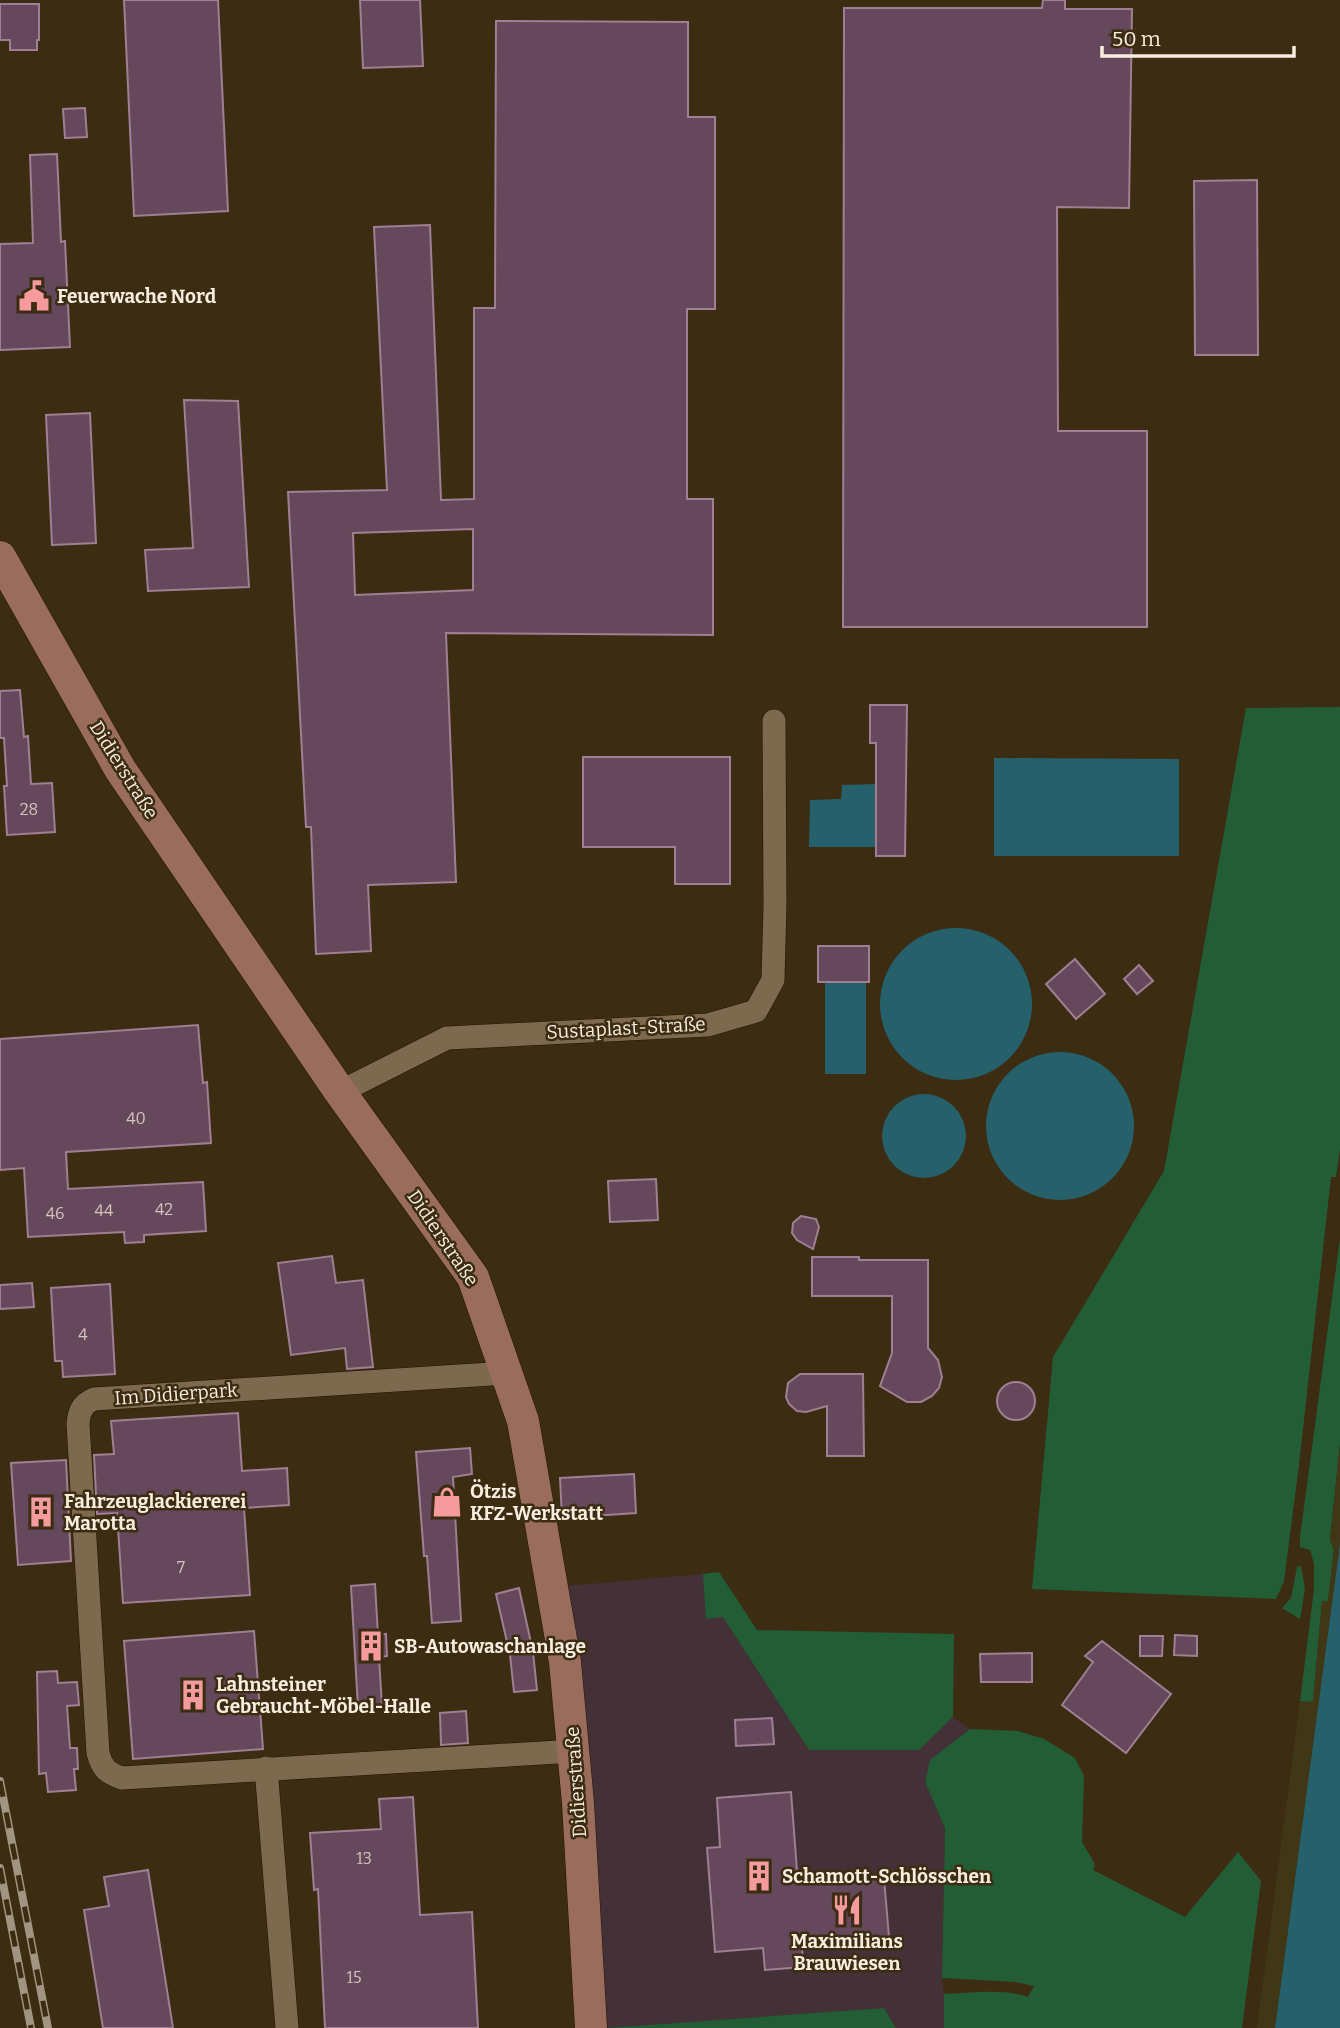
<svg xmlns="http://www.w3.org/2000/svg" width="1340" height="2028" font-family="Bitter,serif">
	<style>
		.commercial { fill: #443138 }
		.green { fill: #225d36 }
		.sand { fill: #3f3716 }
		.water { fill: #26616b }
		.building { fill: #65485b; stroke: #9e7f93; stroke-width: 2; fill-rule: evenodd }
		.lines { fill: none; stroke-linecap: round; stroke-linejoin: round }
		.street-casing { stroke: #231400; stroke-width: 24 }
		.secondary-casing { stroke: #231400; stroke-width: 33 }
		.street { stroke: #7d6a4e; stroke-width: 23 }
		.secondary { stroke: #9a6c5c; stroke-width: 32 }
		.rail-casing { stroke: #a19480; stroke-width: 8 }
		.rail { stroke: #3c2c12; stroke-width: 5; stroke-dasharray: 16; stroke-linecap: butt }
		.labels { text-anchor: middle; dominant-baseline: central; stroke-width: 5; stroke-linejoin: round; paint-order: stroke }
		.number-label { font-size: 16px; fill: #d3c4bd }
		.poi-label { font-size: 19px; font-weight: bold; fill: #f8edde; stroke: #3c2c12; text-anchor: start }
		.street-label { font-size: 19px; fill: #f8edde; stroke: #3c2c12 }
	</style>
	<rect width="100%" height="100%" fill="#3c2c12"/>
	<!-- commercial -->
	<path class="commercial" d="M703 1574 704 1581 723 1617 809 1750H919L953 1717 970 1729 931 1760 925 1782 945 1828 942 1978 944 1994V2028H896L884 2008 606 2028 566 1586Z"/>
	<!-- green -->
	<g class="green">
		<path d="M1340 707V1149L1336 1177H1331L1299 1465 1284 1581 1276 1599 1032 1589 1053 1357 1164 1171 1246 708Z"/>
		<path d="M1340 1238V1444L1330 1540 1334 1550 1328 1601H1322L1313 1703 1300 1701 1314 1589V1564L1310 1550 1300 1547V1537Z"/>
		<path d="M1301 1566 1305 1589 1300 1619 1282 1608 1291 1598 1297 1567Z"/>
		<path d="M719 1572 757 1630 954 1634 953 1717 919 1750H809L723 1617 706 1619 703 1574Z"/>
		<path d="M970 1729 1018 1731 1044 1739 1075 1758 1084 1776 1082 1842 1095 1864 1093 1870 1185 1917 1238 1852 1261 1881 1242 2028H944V1994C971 1993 1002 1988 1028 1997L1034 1986 1016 1982 942 1978 945 1828 925 1782 930 1760Z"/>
		<path d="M884 2008 896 2028H606Z"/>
	</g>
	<!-- sand -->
	<path class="sand" d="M1340 1444V1544L1275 2028H1257L1300 1701 1313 1702 1322 1601H1328L1334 1550 1330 1540Z"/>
	<!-- water -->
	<g class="water">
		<path d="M994 758 1179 759V856H994Z"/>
		<path d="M876 784V847H809L810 800 841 799 842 785Z"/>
		<circle cx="956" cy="1004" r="76"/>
		<rect x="825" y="983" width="41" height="91"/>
		<circle cx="1060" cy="1126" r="74"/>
		<circle cx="924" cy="1136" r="42"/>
		<path d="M1340 1544V2028H1275Z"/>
	</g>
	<!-- building -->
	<g class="building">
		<path d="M124 0H218L228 211 134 216Z"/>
		<path d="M360 0H420L423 66 363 68Z"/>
		<path d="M1043 0H1065V9H1132L1129 208 1057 207 1058 431H1147V627H843L844 8H1042Z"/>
		<path d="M0 4H39V40H37V50H10V40H0Z"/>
		<path d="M496 21 688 22V117H715V309H687V499H713V635L446 633 456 882 368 885 371 951 316 954 311 827H306L288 492 387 490 374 227 430 225 441 500 474 499V308H495ZM473 529V590L355 595 353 533Z"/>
		<path d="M85 108 87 137 65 138 63 109Z"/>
		<path d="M57 154 61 242 65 241 70 347 0 350V244L33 243 30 155Z"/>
		<path d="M1257 180 1258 355H1195L1194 181Z"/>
		<path d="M184 400 238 401 249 587 148 591 145 550 193 548Z"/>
		<path d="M90 413 96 543 52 545 46 415Z"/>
		<path d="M20 690 24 737 28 736 31 784 52 783 55 832 7 835 4 786H7L4 738H0V691Z"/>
		<path d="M870 705H907L905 856H876V743H870Z"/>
		<path d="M583 757H730V884H675V847H583Z"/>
		<rect x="818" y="946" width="51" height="36"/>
		<path d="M1075 959 1105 994 1076 1019 1046 984Z"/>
		<path d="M1139 965 1153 981 1137 994 1124 979Z"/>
		<path d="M198 1025 203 1083 207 1082 211 1143 66 1152 68 1189 203 1182 206 1231 144 1235V1242L125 1243 124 1232 28 1237 24 1168 0 1170V1039Z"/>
		<path d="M656 1179 658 1220 610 1222 608 1181Z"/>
		<path d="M801 1216 816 1219 819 1227 813 1249 797 1240 792 1233 793 1223Z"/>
		<path d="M332 1256 336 1283 363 1280 373 1367 347 1369 345 1348 291 1355 278 1263Z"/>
		<path d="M812 1257H859V1260H928V1348L938 1360 942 1377 939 1388 932 1396 921 1402H907L880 1386 892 1353V1296H812Z"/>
		<path d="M32 1283 34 1307 0 1309V1285Z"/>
		<path d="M110 1284 115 1374 63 1377 62 1361H55L51 1288Z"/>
		<path d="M800 1374H863L864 1456H827V1406L806 1412 797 1411 789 1404 786 1397 788 1383Z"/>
		<circle cx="1016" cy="1401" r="19"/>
		<path d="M238 1413 242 1471 287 1468 289 1505 244 1508 250 1595 123 1603 117 1513 97 1514 94 1455 114 1454 111 1421Z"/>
		<path d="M470 1448 472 1474 453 1477 461 1621 432 1623 427 1556H424L416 1452Z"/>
		<path d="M66 1460 71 1561 18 1565 11 1463Z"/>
		<path d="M634 1474 636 1513 562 1518 560 1478Z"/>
		<path d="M375 1584 378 1635 386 1634 387 1656 379 1657 382 1707 358 1708 351 1586Z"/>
		<path d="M519 1588 533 1652 537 1690 514 1692 510 1655 496 1594Z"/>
		<path d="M254 1631 263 1749 133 1759 124 1641Z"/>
		<path d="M1175 1635 1197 1636V1656L1174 1655Z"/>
		<path d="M1140 1636H1163L1162 1656H1140Z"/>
		<path d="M1102 1641 1171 1694 1126 1753 1062 1705 1093 1662 1085 1656Z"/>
		<path d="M1032 1653V1682H981L980 1654Z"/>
		<path d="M57 1671 58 1683 77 1682 79 1705 67 1706 70 1748H77L78 1769H74L76 1790 48 1792 46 1773 39 1774 37 1672Z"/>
		<path d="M466 1711 468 1743 441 1745 440 1713Z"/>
		<path d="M772 1718 774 1744 736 1746 735 1720Z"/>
		<path d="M791 1792 798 1884 884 1878 889 1937 802 1944 803 1967 765 1970 763 1948 715 1952 707 1848 720 1847 717 1798Z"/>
		<path d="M413 1797 420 1915 472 1912 478 2028H325L318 1889 314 1890 310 1833 381 1829 379 1799Z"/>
		<path d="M148 1870 173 2028H103L84 1910 109 1906 104 1877Z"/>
	</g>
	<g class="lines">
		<!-- street casing -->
		<g class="street-casing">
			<g id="street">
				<path d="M340 1092 447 1038 708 1025 756 1011 773 980 775 904 774 721"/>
				<path d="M507 1373 94 1399C82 1404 79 1412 78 1424L98 1753C102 1768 107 1773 122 1778L575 1751"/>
				<path d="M266 1768 287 2028"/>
			</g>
		</g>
		<!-- secondary casing -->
		<g class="secondary-casing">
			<path id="secondary" d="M0 557 120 769 340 1092 473 1277 523 1421 565 1662 578 1803 591 2028"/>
		</g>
		<!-- street -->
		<use href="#street" class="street"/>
		<!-- secondary -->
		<use href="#secondary" class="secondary"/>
		<!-- rail casing -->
		<g class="rail-casing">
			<g id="rail">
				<path d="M0 1781 48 2028"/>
				<path d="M0 1868 31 2028"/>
			</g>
		</g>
		<!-- rail -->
		<use href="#rail" class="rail"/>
	</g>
	<!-- icons -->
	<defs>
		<g id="civic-bare" transform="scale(2.415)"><path d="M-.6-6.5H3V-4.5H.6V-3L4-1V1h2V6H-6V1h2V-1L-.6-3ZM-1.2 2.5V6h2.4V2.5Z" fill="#f59b9e" stroke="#3c2c12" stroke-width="2.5" paint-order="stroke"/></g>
		<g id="shop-bare" transform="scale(2.415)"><path d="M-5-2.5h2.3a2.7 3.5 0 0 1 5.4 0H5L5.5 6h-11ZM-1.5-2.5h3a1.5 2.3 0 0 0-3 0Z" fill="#f59b9e" stroke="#3c2c12" stroke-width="2.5" paint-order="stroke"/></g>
		<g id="building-bare" transform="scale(2.415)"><path d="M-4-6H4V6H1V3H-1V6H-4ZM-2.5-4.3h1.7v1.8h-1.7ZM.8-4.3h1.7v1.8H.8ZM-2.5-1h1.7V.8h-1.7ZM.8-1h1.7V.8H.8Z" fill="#f59b9e" stroke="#3c2c12" stroke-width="2.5" paint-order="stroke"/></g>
		<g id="restaurant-bare" transform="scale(2.415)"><path d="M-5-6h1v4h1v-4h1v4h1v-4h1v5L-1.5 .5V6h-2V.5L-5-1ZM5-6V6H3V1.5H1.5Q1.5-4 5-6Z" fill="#f59b9e" stroke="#3c2c12" stroke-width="2.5" paint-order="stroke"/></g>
	</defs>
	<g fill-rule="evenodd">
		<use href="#civic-bare" x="34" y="296"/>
		<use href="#shop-bare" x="447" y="1502"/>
		<use href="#building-bare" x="41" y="1512"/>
		<use href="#building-bare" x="371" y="1646"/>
		<use href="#building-bare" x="193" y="1695"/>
		<use href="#building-bare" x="759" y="1876"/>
		<use href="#restaurant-bare" x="847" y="1910"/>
	</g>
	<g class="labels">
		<!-- number labels -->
		<g class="number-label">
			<text x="29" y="809">28</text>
			<text x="136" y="1118">40</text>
			<text x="164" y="1209">42</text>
			<text x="104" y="1210">44</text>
			<text x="55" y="1213">46</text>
			<text x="83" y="1334">4</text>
			<text x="181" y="1567">7</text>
			<text x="364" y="1858">13</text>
			<text x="354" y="1977">15</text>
		</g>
		<!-- poi labels -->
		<g class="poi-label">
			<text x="57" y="296">Feuerwache Nord</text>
			<text x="470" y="1491">Ötzis<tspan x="470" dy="22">KFZ-Werkstatt</tspan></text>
			<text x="64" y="1501">Fahrzeuglackiererei<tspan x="64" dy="22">Marotta</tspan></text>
			<text x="394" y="1646">SB-Autowaschanlage</text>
			<text x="216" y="1684">Lahnsteiner<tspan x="216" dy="22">Gebraucht-Möbel-Halle</tspan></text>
			<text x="782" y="1876">Schamott-Schlösschen</text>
			<text x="847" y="1941" text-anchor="middle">Maximilians<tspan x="847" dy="22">Brauwiesen</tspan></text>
		</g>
		<!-- street labels -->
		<g class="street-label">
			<text transform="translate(124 770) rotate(58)">Didierstraße</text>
			<text transform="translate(626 1028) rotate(-3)">Sustaplast-Straße</text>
			<text transform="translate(443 1238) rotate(56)">Didierstraße</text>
			<text transform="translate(176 1394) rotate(-4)">Im Didierpark</text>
			<text transform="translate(576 1782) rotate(-94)">Didierstraße</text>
		</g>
	</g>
	<!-- scale -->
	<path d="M1102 46v10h192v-10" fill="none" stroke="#f8edde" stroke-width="3.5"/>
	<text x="1112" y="46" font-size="21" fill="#f8edde" stroke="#3c2c12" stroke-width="5" paint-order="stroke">50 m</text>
</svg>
